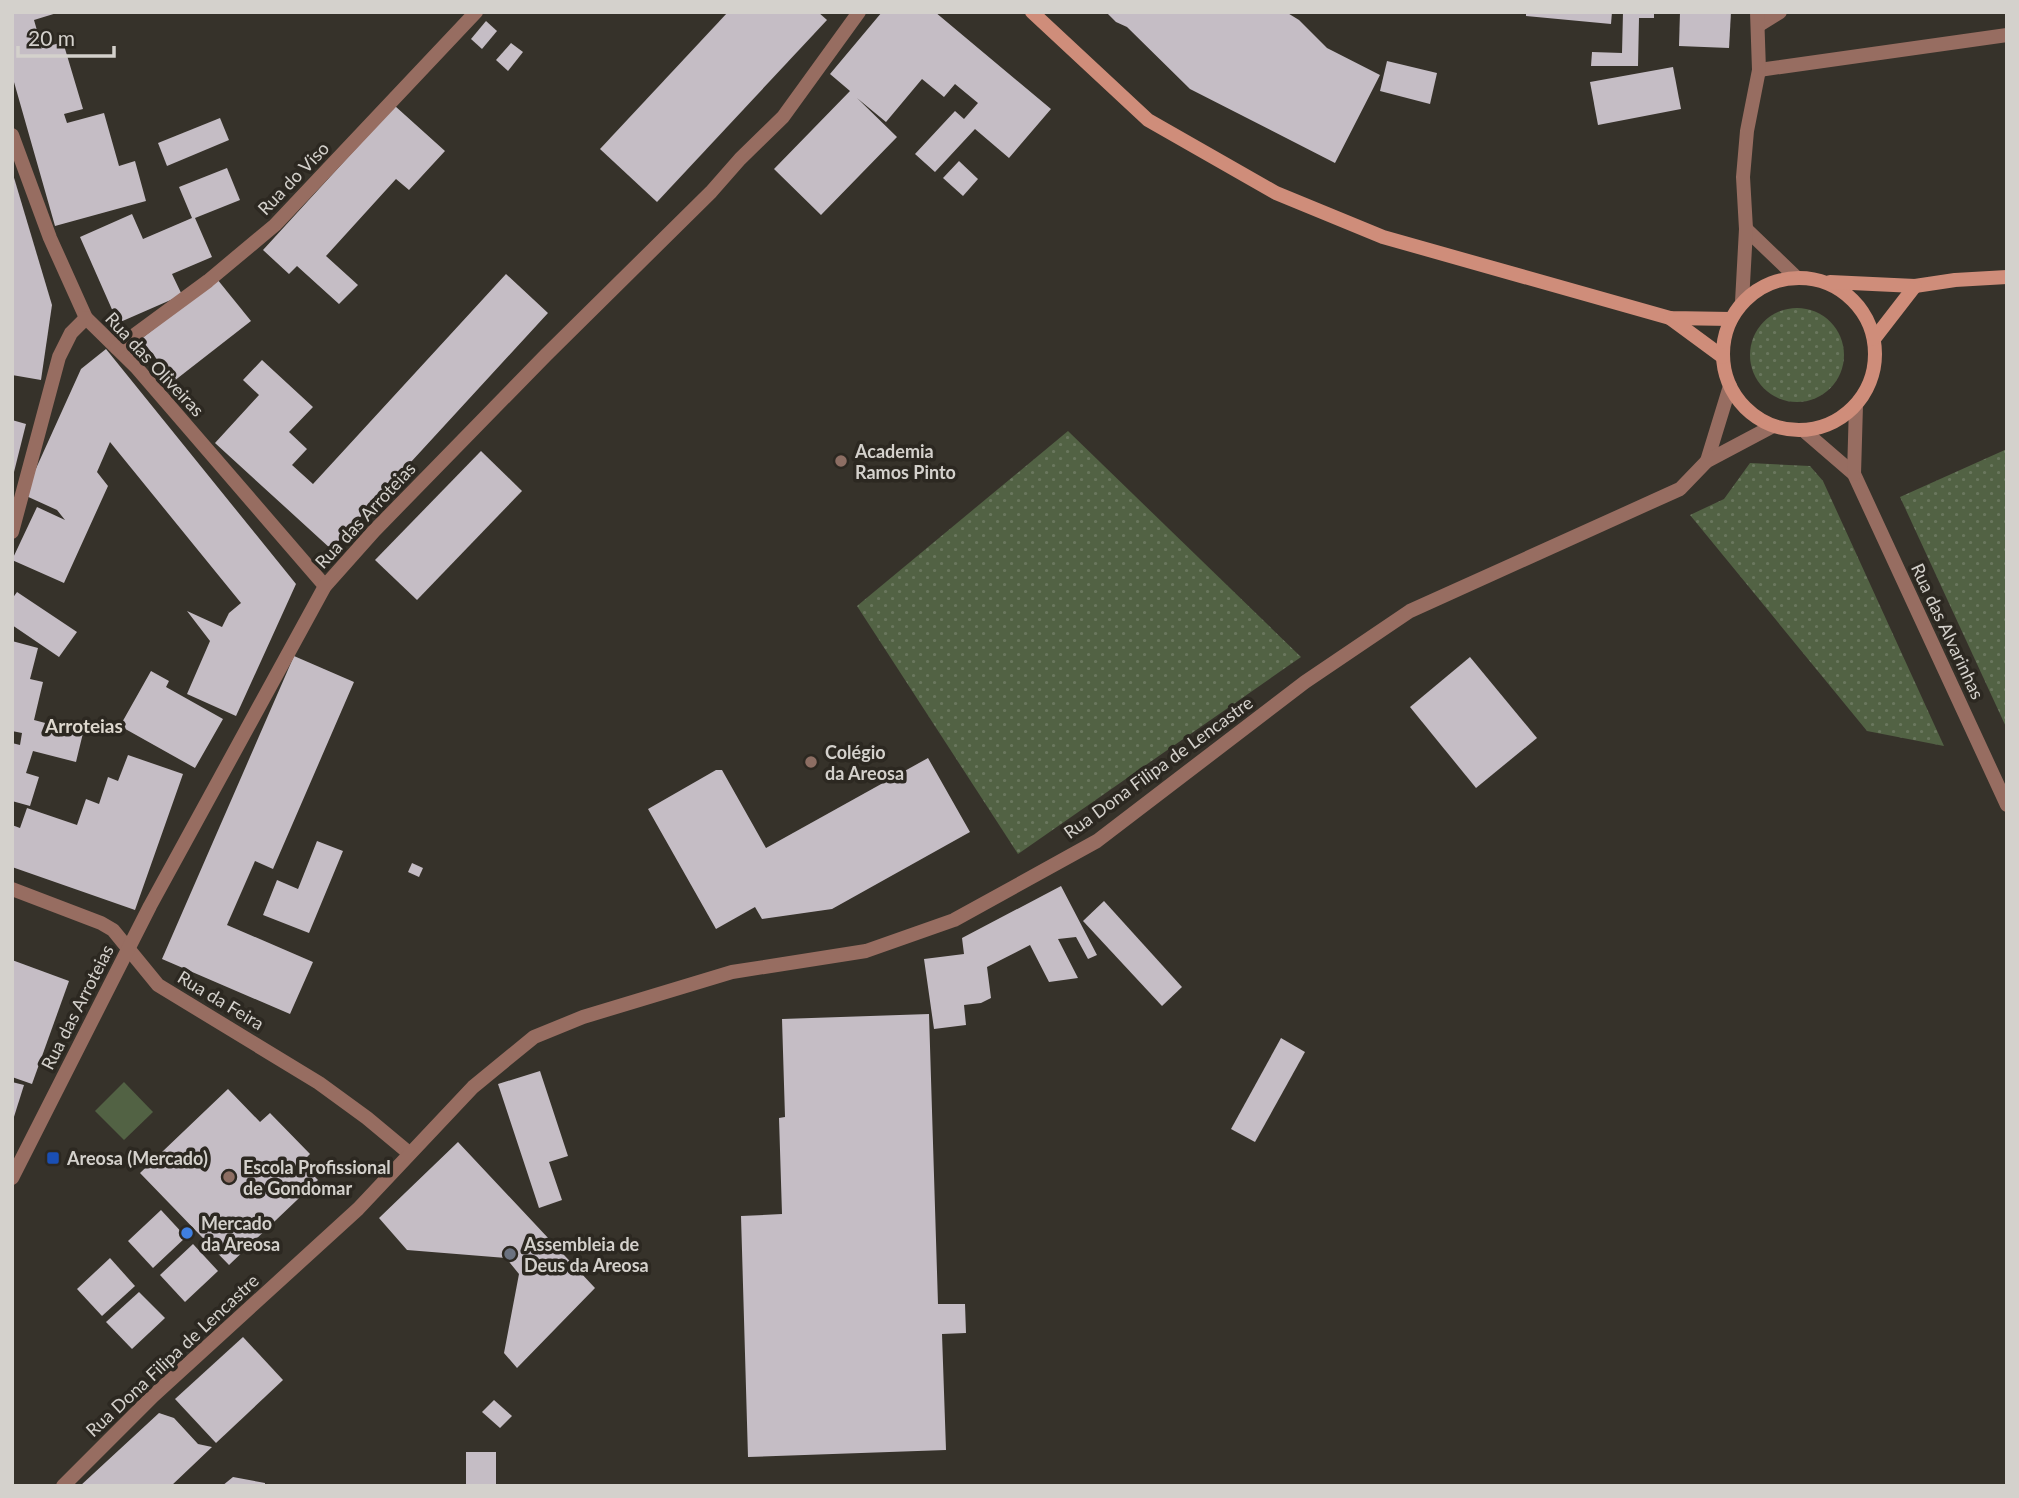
<svg xmlns="http://www.w3.org/2000/svg" width="2019" height="1498" font-family="Lato,sans-serif">
	<style>
		.grass { fill: url(#grass-dots) }
		.park { fill: #526244 }
		.building { fill: #c5bdc5 }
		.lines { fill: none; stroke-linecap: round; stroke-linejoin: round }
		.street { stroke: #976d61; stroke-width: 14 }
		.secondary { stroke: #cf8d7a; stroke-width: 14 }
		.education-dot { fill: #8d6e63; stroke: #2c2821; stroke-width: 2.5 }
		.transit-dot { fill: #1a4fb4; stroke: #2c2821; stroke-width: 2.5 }
		.shop-dot { fill: #3f7fe0; stroke: #2c2821; stroke-width: 2.5 }
		.worship-dot { fill: #6b7280; stroke: #2c2821; stroke-width: 2.5 }
		.labels { text-anchor: middle; dominant-baseline: central; stroke-width: 7; stroke-linejoin: round; paint-order: stroke }
		.street-label { font-size: 18px; fill: #d4d1cc; stroke: #2c2821 }
		.poi-label { font-size: 18px; font-weight: bold; fill: #d4d1cc; stroke: #2c2821; text-anchor: start }
		.neighbourhood-label { font-size: 19px; font-weight: bold; fill: #ddd7ce; stroke: #2c2821 }
	</style>
	<defs>
		<pattern id="grass-dots" width="8" height="8" patternUnits="userSpaceOnUse" patternTransform="scale(1.75)"><rect width="8" height="8" fill="#526244"/><path d="M2 2h.1M6 6h.1" fill="none" stroke="#6a775e" stroke-width="1.8" stroke-linecap="round"/></pattern>
	</defs>
	<rect width="100%" height="100%" fill="#36322a"/>
	<!-- grass -->
	<g class="grass">
		<circle cx="1797" cy="355" r="47"/>
		<path d="M1068 431 1301 657 1018 854 857 606Z"/>
		<path d="M2007 449V729L1900 497Z"/>
		<path d="M1750 463 1810 466 1823 481 1944 746 1867 731 1690 515 1724 499Z"/>
	</g>
	<!-- park -->
	<path class="park" d="M124 1082 153 1112 124 1140 95 1111Z"/>
	<!-- building -->
	<g class="building">
		<path d="M12 12H60L34 20 42 48 63 42 83 109 64 114 67 123 104 113 119 166 135 161 146 201 55 226 12 75Z"/>
		<path d="M728 12H818L827 20 657 202 600 149Z"/>
		<path d="M882 12H935L1051 109 1009 158 975 129 935 172 915 154 955 111 964 119 978 103 955 84 944 97 922 79 886 122 857 98 897 137 821 215 774 169 850 91 830 74Z"/>
		<path d="M1106 12H1286L1299 20 1327 48 1380 75 1335 163 1190 89 1127 27 1116 22Z"/>
		<path d="M1526 12H1612L1611 24 1526 16Z"/>
		<path d="M1623 12H1654V18H1639L1638 66H1591L1592 52 1622 53Z"/>
		<path d="M1680 12H1731L1729 48 1679 46Z"/>
		<path d="M486 21 497 31 482 49 471 39Z"/>
		<path d="M511 43 523 52 508 71 496 60Z"/>
		<path d="M1387 61 1437 73 1430 104 1380 91Z"/>
		<path d="M1673 67 1681 109 1598 125 1590 82Z"/>
		<path d="M395 106 445 151 409 190 396 179 326 256 358 285 339 304 297 266 289 274 263 250Z"/>
		<path d="M220 118 229 140 167 166 158 143Z"/>
		<path d="M959 161 978 179 963 196 943 178Z"/>
		<path d="M227 168 240 200 195 218 212 257 172 274 182 295 118 323 80 237 132 214 143 239 192 218 179 187Z"/>
		<path d="M12 171 52 305 41 380 12 375Z"/>
		<path d="M506 274 548 313 331 549 215 443 259 395 243 380 262 360 313 407 289 432 307 449 292 465 313 484Z"/>
		<path d="M217 279 251 321 174 381 141 339Z"/>
		<path d="M106 349 296 584 236 716 187 694 210 641 187 611 222 627 229 613 241 603 110 442 97 472 108 486 64 583 12 560 37 507 65 520 57 510 24 495 81 369Z"/>
		<path d="M12 420 26 424 13 476H12Z"/>
		<path d="M481 451 522 491 417 600 375 560Z"/>
		<path d="M17 592 77 632 59 657 12 625V599Z"/>
		<path d="M12 641 38 648 30 679 43 682 34 720 83 733 76 762 33 751 26 773 39 777 30 806 12 801V743L20 745 22 733 12 731Z"/>
		<path d="M294 656 354 682 273 869 255 861 227 925 313 962 290 1014 162 959Z"/>
		<path d="M1470 657 1537 738 1476 788 1410 707Z"/>
		<path d="M151 671 169 681 166 687 223 719 195 768 120 726Z"/>
		<path d="M128 755 183 774 135 910 12 867V825L20 828 27 808 77 825 86 799 99 804 108 777 118 781Z"/>
		<path d="M928 758 970 832 832 909 762 919 755 907 716 929 648 809 716 770H722L766 848Z"/>
		<path d="M317 841 343 851 309 933 263 915 277 880 298 889Z"/>
		<path d="M412 863 423 868 419 877 408 872Z"/>
		<path d="M1061 886 1097 955 1088 959 1076 937 1058 939 1078 978 1049 982 1030 945 987 967 991 998 981 1003 964 1005 966 1025 934 1029 924 959 964 954 962 938Z"/>
		<path d="M1104 901 1182 987 1162 1006 1083 921Z"/>
		<path d="M12 960 69 981 32 1084 12 1077Z"/>
		<path d="M929 1014 938 1304H965L966 1333 942 1334 946 1450 748 1457 741 1216 782 1214 779 1118 785 1117 782 1019Z"/>
		<path d="M1281 1038 1305 1052 1255 1142 1231 1129Z"/>
		<path d="M540 1071 568 1156 549 1162 562 1200 539 1208 498 1084Z"/>
		<path d="M12 1082 24 1085 13 1120 12 1119Z"/>
		<path d="M228 1089 260 1122 270 1113 310 1154 301 1163 318 1180 229 1265 140 1173Z"/>
		<path d="M458 1142 595 1288 517 1368 504 1353 519 1274 506 1258 407 1250 379 1218Z"/>
		<path d="M161 1210 186 1237 153 1268 128 1241Z"/>
		<path d="M193 1244 218 1271 185 1302 160 1275Z"/>
		<path d="M110 1258 135 1286 102 1316 77 1289Z"/>
		<path d="M139 1292 165 1318 132 1349 106 1322Z"/>
		<path d="M243 1337 283 1380 216 1443 175 1399Z"/>
		<path d="M494 1400 512 1416 500 1428 482 1412Z"/>
		<path d="M159 1413 174 1418 198 1444 212 1447 171 1486H80Z"/>
		<rect x="466" y="1452" width="30" height="34"/>
		<path d="M233 1477 265 1483V1486H222Z"/>
	</g>
	<g class="lines">
		<!-- street -->
		<g class="street">
			<path d="M1759 25 1780 12"/>
			<path d="M1759 70 2007 35"/>
			<path d="M12 135 50 238 86 318 136 367 325 586"/>
			<path d="M1746 229 1796 277"/>
			<path d="M1742 302 1746 229 1743 177 1747 131 1759 70 1757 12"/>
			<path d="M117 348 208 281 275 225 476 12"/>
			<path d="M1803 430 1854 474 2007 805"/>
			<path d="M1707 461 1730 386"/>
			<path d="M1854 474 1856 405"/>
			<path d="M12 532 59 357 71 333 86 318"/>
			<path d="M12 889 101 923 113 930 158 985 319 1083 367 1118 409 1153"/>
			<path d="M12 1178 150 906 325 586 374 531 546 355 711 192 740 159 783 117 859 12"/>
			<path d="M63 1486 153 1396 358 1209 473 1087 534 1037 583 1017 732 972 866 951 954 920 1097 841 1305 682 1410 611 1680 489 1707 461 1773 426"/>
		</g>
		<!-- secondary -->
		<g class="secondary">
			<path d="M1032 12 1148 120 1276 193 1383 237 1670 318 1731 319"/>
			<circle cx="1799" cy="354" r="76"/>
			<path d="M1830 282 1915 286 1955 280 2007 277"/>
			<path d="M1670 318 1723 357"/>
			<path d="M1874 339 1915 286"/>
		</g>
	</g>
	<!-- markers -->
	<g class="education-dot">
		<circle cx="841" cy="461" r="7"/>
		<circle cx="811" cy="762" r="7"/>
		<circle cx="229" cy="1177" r="7"/>
	</g>
	<rect class="transit-dot" x="46" y="1151" width="14" height="14" rx="3.5"/>
	<circle class="shop-dot" cx="187" cy="1233" r="7"/>
	<circle class="worship-dot" cx="510" cy="1254" r="7"/>
	<g class="labels">
		<!-- street labels -->
		<g class="street-label">
			<text transform="translate(293 178) rotate(-46)">Rua do Viso</text>
			<text transform="translate(155 364) rotate(47)">Rua das Oliveiras</text>
			<text transform="translate(365 515) rotate(-47)">Rua das Arroteias</text>
			<text transform="translate(1948 631) rotate(65)">Rua das Alvarinhas</text>
			<text transform="translate(1158 767) rotate(-36)">Rua Dona Filipa de Lencastre</text>
			<text transform="translate(221 1000) rotate(31)">Rua da Feira</text>
			<text transform="translate(77 1007) rotate(-63)">Rua das Arroteias</text>
			<text transform="translate(172 1355) rotate(-43)">Rua Dona Filipa de Lencastre</text>
		</g>
		<!-- poi labels -->
		<g class="poi-label">
			<text x="855" y="451">Academia<tspan x="855" dy="21">Ramos Pinto</tspan></text>
			<text x="825" y="752">Colégio<tspan x="825" dy="21">da Areosa</tspan></text>
			<text x="67" y="1158">Areosa (Mercado)</text>
			<text x="243" y="1167">Escola Profissional<tspan x="243" dy="21">de Gondomar</tspan></text>
			<text x="201" y="1223">Mercado<tspan x="201" dy="21">da Areosa</tspan></text>
			<text x="524" y="1244">Assembleia de<tspan x="524" dy="21">Deus da Areosa</tspan></text>
		</g>
		<!-- neighbourhood labels -->
		<g class="neighbourhood-label">
			<text x="84" y="725">Arroteias</text>
		</g>
	</g>
	<!-- border -->
	<rect width="2019" height="1498" fill="none" stroke="#d4d1cc" stroke-width="28"/>
	<!-- scale -->
	<path d="M18 46v10h96v-10" fill="none" stroke="#d4d1cc" stroke-width="3.5"/>
	<text x="28" y="46" font-size="21" fill="#d4d1cc" stroke="#2c2821" stroke-width="5" paint-order="stroke">20 m</text>
</svg>
